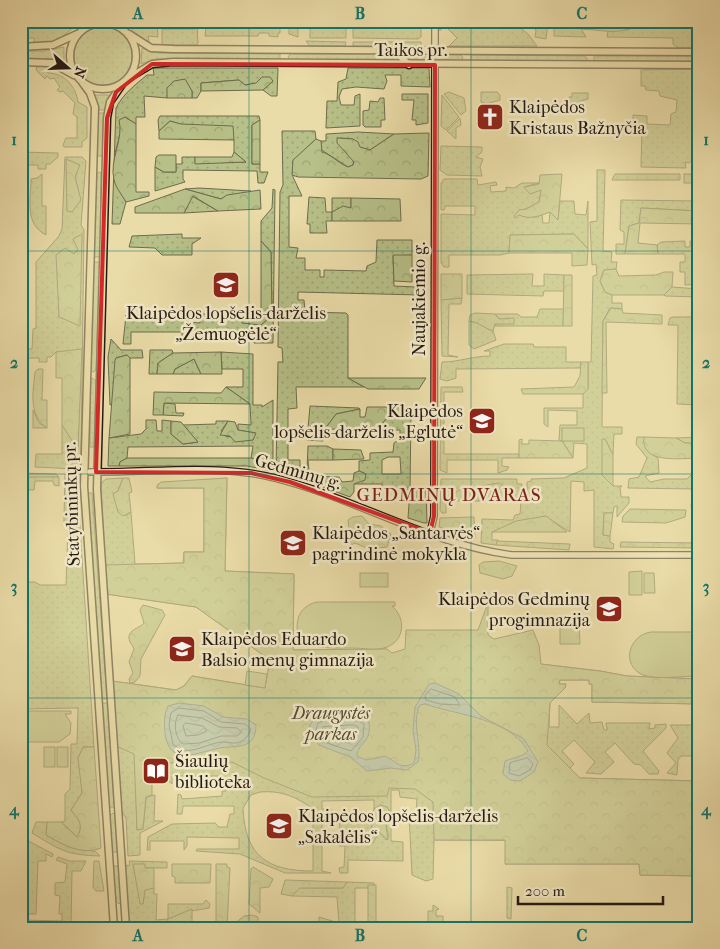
<svg xmlns="http://www.w3.org/2000/svg" width="720" height="949" font-family="'IM FELL French Canon',serif">
	<style>
		.grass { fill: url(#grass-dots); stroke: #6e6c4e; fill-rule: evenodd }
		.forest { fill: url(#forest-crowns); stroke: #6e6c4e }
		.pitch { fill: #b7c088; stroke: #6e6c4e }
		.water { fill: url(#water-waves); stroke: #6d7973 }
		.lines { fill: none; stroke-linecap: round; stroke-linejoin: round }
		.shore { stroke: #606964; stroke-width: 1 }
		.secondary-casing { stroke: #241914; stroke-width: 8 }
		.primary-casing { stroke: #241914; stroke-width: 9 }
		.secondary { stroke: #f1e8c6; stroke-width: 5.5 }
		.primary { stroke: #eadca8; stroke-width: 6 }
		.marked { fill: none; stroke: #d62828; stroke-width: 4; stroke-linejoin: round }
		.grid { fill: none; stroke: #0f766e; stroke-width: 1; stroke-opacity: 0.55 }
		.labels { text-anchor: middle; dominant-baseline: central; stroke-width: 5; stroke-linejoin: round; paint-order: stroke }
		.street-label { font-size: 18px; fill: #241914; stroke: #f1e8c6 }
		.poi-label { font-size: 18px; fill: #241914; stroke: #f1e8c6; text-anchor: start }
		.park-label { font-size: 18px; font-style: italic; fill: #504b37; stroke: #f1e8c6 }
		.neighbourhood-label { font-size: 19px; letter-spacing: 1px; fill: #7a1f14; stroke: #f1e8c6 }
		.neatline { fill: none; stroke: #0f766e; stroke-width: 2 }
		.grid-label { font-size: 16px; text-anchor: middle; font-weight: bold; fill: #0f766e }
	</style>
	<defs>
		<pattern id="grass-dots" width="8" height="8" patternUnits="userSpaceOnUse" patternTransform="scale(1.25)"><rect width="8" height="8" fill="#b7c088"/><path d="M2 2h.1M6 6h.1" fill="none" stroke="#9da474" stroke-width="1.8" stroke-linecap="round"/></pattern>
		<pattern id="forest-crowns" width="20" height="18" patternUnits="userSpaceOnUse" patternTransform="scale(1.25)"><rect width="20" height="18" fill="#b7c088"/><path d="M2 6a3 3 0 1 1 6 0M12 15a3 3 0 1 1 6 0" fill="none" stroke="#9da474"/></pattern>
		<pattern id="water-waves" width="16" height="10" patternUnits="userSpaceOnUse" patternTransform="scale(1.25)"><rect width="16" height="10" fill="#9db9b3"/><path d="M0 5q4-4 8 0t8 0" fill="none" stroke="#879e99"/></pattern>
	</defs>
	<rect width="100%" height="100%" fill="#eadca8"/>
	<filter id="stains"><feTurbulence type="fractalNoise" baseFrequency=".004" numOctaves="4"/><feColorMatrix values="0 0 0 0 .2 0 0 0 0 .09 0 0 0 0 .02 0 0 0 .5 -.17"/></filter>
	<radialGradient id="worn" r=".72"><stop offset=".6" stop-color="#630" stop-opacity="0"/><stop offset="1" stop-color="#630" stop-opacity=".3"/></radialGradient>
	<!-- grass -->
	<g class="grass">
		<path d="M51 21H81L57 41 34 44V38H21V25H50Z"/>
		<path d="M125 21H157L158 37 148 36 149 42C139 37 131 30 125 21Z"/>
		<path d="M439 21H464L468 27H519L528 34 537 46H449L457 38 442 23 441 30H439Z"/>
		<path d="M533 21H548L546 39 535 37 536 31Z"/>
		<path d="M554 21H618L615 25 601 23 591 26 594 30 581 29 586 37 554 36Z"/>
		<path d="M629 21H699V48H678L673 44V38L607 37 608 31 628 30 633 26Z"/>
		<path d="M275 22H280V33H278V37L269 36V33H259L258 36H205L206 27H213L214 23H221L222 27H232V24H241V28H251V24H262V28H271Z"/>
		<path d="M421 23V37L418 39 353 38V24Z"/>
		<path d="M289 24H298V37L289 34Z"/>
		<rect x="310" y="24" width="36" height="14"/>
		<path d="M162 25V29H195L197 25 198 43 197 45H162Z"/>
		<circle cx="103" cy="56" r="29"/>
		<path d="M306 41 346 42 345 46H310Z"/>
		<path d="M353 42H421V47L353 46Z"/>
		<path d="M64 47V62L51 59 21 58V51H44Z"/>
		<path d="M142 48 158 53 280 54V60L156 59 141 64Z"/>
		<path d="M290 54H399V60H290L288 57Z"/>
		<path d="M410 54 461 55 463 58 461 61 406 59V56Z"/>
		<path d="M471 55 584 56 587 58V62L471 61Z"/>
		<path d="M594 56H699V62L594 61Z"/>
		<path d="M37 66 46 67 48 73C65 73 76 87 78 102L87 107V138L82 142V147H64L63 145 66 138H77V117L73 114 75 103 63 91 60 92 57 90 60 87 54 78 50 79 47 76 45 79 36 70Z"/>
		<path d="M153 68H278L277 96H271L263 90 273 81 244 85 239 80 201 83V91L197 98H192V91L184 80C172 81 168 85 167 98L144 96 145 117H136V124L125 117 115 153 114 180 126 202 120 224H112L116 108C123 94 135 85 147 75H154Z"/>
		<path d="M348 68H429L430 87 401 86V75H385L387 81 384 89 356 87 342 89 339 97 341 105H354L355 96 360 94V126L326 128 327 101H337L338 82 346 79Z"/>
		<path d="M699 69V157H695L689 163 685 162 686 168 641 167 642 125H633V115L647 116V124L670 125 671 114 676 112 677 100 660 96 659 91 646 90 645 86H641V70Z"/>
		<path d="M449 92 464 98 466 111 461 115 444 94Z"/>
		<path d="M481 92H497L500 95V100L486 104 481 102Z"/>
		<path d="M572 93H588V99L580 101 576 106H571L569 97H572Z"/>
		<path d="M402 94H428V123L416 125V120H412L414 100H402Z"/>
		<path d="M95 95H110L105 110H98Z"/>
		<path d="M442 95 459 117 446 130 441 126Z"/>
		<path d="M380 98H384L385 120H381V127H365L363 125V111L369 110 370 101 378 102Z"/>
		<path d="M98 113H105L103 156H97Z"/>
		<path d="M160 116H259L260 120 252 125V164H260V172H268L264 183H258L257 171 183 170V179L185 182 155 191V167L164 172H176V164H182V157H195V163L246 162 234 152V140L170 121 159 131 158 120Z"/>
		<path d="M460 118 461 125 456 128V139L447 131Z"/>
		<path d="M282 131H315L316 139 293 161V177L302 196H289V247L298 248 296 258H305V270H320V277H324V270L366 271 367 266 376 262 377 240H412V255L393 256 394 286 416 287 421 295 298 292V300H304L305 312 346 313 348 315V378L364 387H296L297 408 288 409V460H300V478L276 471 278 362H283L282 348 278 347 280 192 283 185Z"/>
		<path d="M358 132 394 134 370 150 359 147 353 139 340 138 354 162 353 165 348 167 320 149 321 141H326V134Z"/>
		<path d="M441 146 482 147V152L476 157 483 159 480 167 482 176 447 175 440 170Z"/>
		<path d="M21 152 58 153V157L50 164H46V169H38V165H21Z"/>
		<path d="M65 157H82L86 161 81 225 84 230 81 456 77 457 76 469 35 467 36 454H62V425L78 448 81 350 56 352 51 357H47V362H39V358H21V349H32L33 329 36 328V262L59 236 62 229ZM67 160 77 173 75 177 78 191 67 211ZM78 250 59 317 73 254Z"/>
		<path d="M597 170H605L603 251 612 252 611 262H617L616 269 604 270 600 281 605 292 612 295V303H622V309L610 308 603 321 602 427H622V434H614L613 455 605 439 613 486H622L620 487 621 497H629V503L617 517V506L614 507 613 513H604L603 535 610 536V542L614 544 613 549 594 547V490L584 491V482L571 481 570 532 545 516 492 532V540H498L496 545 481 543 482 519 513 520 515 515 520 514 521 502 512 501V491L446 501V513H442L440 510 441 479H517V484H522V496H527V482L531 481V479L564 478 587 468V444L574 443 573 458 562 441 559 440 560 425H577V411L548 410V427L544 424V408H583V394L588 388V362H591L593 276 597 275 596 264 592 265 590 222 597 221ZM562 428 584 440 563 441Z"/>
		<path d="M99 172 101 173 100 257H94L96 174Z"/>
		<path d="M42 174V206H46V235C24 224 31 199 31 179L37 178Z"/>
		<path d="M615 174H680V180H612Z"/>
		<path d="M444 179H477L478 185 496 182 497 185 490 186 491 192 506 191V187L514 188 522 183H539L524 187 542 190 539 202 526 209 519 210V215L535 217 542 215 543 223H549L550 212 558 219 560 201H574L575 214 586 215 588 201V249L574 234 510 235 509 253 500 255H449V267H444L441 263V214L475 215V206H445L444 210H441V183Z"/>
		<path d="M199 188 251 191C241 196 231 192 221 199L185 189Z"/>
		<path d="M273 189 275 190 273 343H254L253 331 186 330 185 339 182 341V332H131V344H123L126 315 188 314V322L200 323V314L242 315 243 323 261 325 272 315 271 252 261 241V221L272 208Z"/>
		<path d="M192 196 218 211 184 213Z"/>
		<path d="M309 197 325 198 326 212H332V198H351V208L332 212V221H326L327 233H310V224H307Z"/>
		<path d="M621 200 699 201V211L641 208 639 223 629 226 625 254H616V244H624V232L620 230Z"/>
		<path d="M182 234V238H201L192 244V255H162L155 248 129 247 132 236Z"/>
		<path d="M685 241V247H690V241L699 242V284L685 285V272H680V262H685V254H658L657 245 661 242Z"/>
		<path d="M94 262H100L96 369 94 372 90 371Z"/>
		<path d="M533 274 532 286H544V274L564 275V291H544L543 296 467 294V275Z"/>
		<path d="M672 287 699 289V297L665 296 664 295Z"/>
		<path d="M462 298 461 304H449L448 355 458 357 442 356 441 300Z"/>
		<path d="M540 309H564L563 326H493L494 324 514 323 499 319 495 314H518L521 317H537Z"/>
		<path d="M673 317H699V405L677 404 678 325H668L670 318Z"/>
		<path d="M469 321C479 322 484 328 493 331L496 340 474 349 469 345Z"/>
		<path d="M111 339 121 350H142L143 358H130L127 355 116 358 113 404 110 405 108 357Z"/>
		<path d="M504 344H533L534 347H566V362H581L580 368 456 369V378L447 381 440 379 442 362C459 362 473 356 490 356V351H484Z"/>
		<path d="M150 350H172L173 353 158 363 157 374H149Z"/>
		<path d="M221 352 253 354V405H262V407L273 400V463L251 458 253 446 128 447 127 458 120 462 119 466H108L109 438 141 434 146 429V420H156L157 431H162V420L171 421V434L183 444 198 442 183 425 216 424V421H228L221 431 225 436 253 440 255 433 238 430V424L251 425 250 404 226 387H243V369H222Z"/>
		<path d="M194 359 201 374H173L175 369Z"/>
		<path d="M92 378 96 381 94 447H90V381Z"/>
		<path d="M441 387H462L463 392H444V454H519V458H502V466L509 467 507 470 498 473V460H447V473L440 470Z"/>
		<path d="M164 403 175 404 176 413H184L183 416 163 415Z"/>
		<path d="M310 406 359 408 360 409 336 414 325 429 323 441 307 440Z"/>
		<path d="M410 408 426 409V414H411L410 490 382 489V484H354L366 474 359 471V461L370 460V453L393 452 394 443 400 439V430H378C386 416 392 413 408 413ZM388 457H400L401 474H382V460Z"/>
		<path d="M33 410 39 423 47 428H33Z"/>
		<path d="M637 437H644C643 447 650 454 658 458L659 473 645 476 650 482 664 479H687L691 475 699 476V515H696V507H691L692 497H696V489L628 488 629 479 639 477 647 458 636 444Z"/>
		<path d="M699 437V443H685L676 438Z"/>
		<path d="M308 446H327L333 449V460H308L309 471 307 470Z"/>
		<path d="M21 473 56 474 59 477 21 478Z"/>
		<path d="M65 474H75L77 478 94 747H83L82 793 71 810C79 820 84 825 77 837L61 822 65 821V794L70 789 71 744H77L78 708 21 709V522H23L22 535 25 536 24 582H35L40 585H66L68 525 64 522V518Z"/>
		<path d="M123 478 118 491 126 516 131 512 135 564 183 563 184 552H204V488H157L158 484 227 478 225 571 294 574 293 650 387 649 394 656 532 643 539 645 540 664 600 671 627 676 699 679V704L592 702V684H589V680H560L559 684H566L565 688 550 703 549 727H559V705L577 724 589 713 590 723 602 722 604 730H607L606 723H650L649 729 655 728V725L666 724V728L643 751 659 771 658 774H649L641 765 634 764 615 743 605 752 614 762 601 774 586 773 595 762 574 740 562 751 574 764 570 768 580 778 699 781V876L640 875 639 864H505L632 841 434 840 433 879 426 881 412 875 409 814 416 812 417 799 400 797 399 790H391V841L403 842V861L348 860V873H340L339 868 344 867 345 846H339L340 817H349L350 820 369 821 372 825 368 842 379 832 386 840 389 836 386 826 389 810 381 805 374 809V800L322 801V809H331V820H322V871L331 873H285L240 854 196 851 197 849H239V838L187 837V846L184 850V841H150V850H147L148 837 172 824 215 823 219 827H227L230 814H234V806H183L182 814H177L178 794 181 795 182 799 222 796V791H226L223 776H172V784L165 778V770L152 769 147 759 135 754 137 830 143 829 146 797 155 795 154 821H163L140 833V855L128 856 126 818 120 809 112 681 176 690 184 686 192 676 265 688 270 660 196 607 106 594 101 483 106 479ZM260 792C281 790 297 797 313 809V871C267 871 245 856 243 808L251 795Z"/>
		<path d="M88 493H92L107 699H101Z"/>
		<path d="M101 703H108L115 807H109Z"/>
		<path d="M670 725H699V756H681L678 760 677 775 667 773 676 763 667 753 678 738Z"/>
		<path d="M113 813 116 816 118 852H112L110 816Z"/>
		<path d="M36 822H47L46 835C63 845 75 850 95 851L100 856C66 855 60 850 32 833Z"/>
		<path d="M21 837 53 854 52 857 46 854V861H38L36 914H25L27 897 21 896V880L28 881V871L21 870Z"/>
		<path d="M58 857 69 861H86L81 871H72L71 927H21V920L62 921V914H59L60 896 55 895V883L65 882 67 864 56 860Z"/>
		<path d="M94 861H99L104 891H96L93 887Z"/>
		<path d="M129 861 167 862V868H145L144 864 133 865 143 904 145 889 154 888V894H157L156 920 168 919V904H203L206 900 210 904 209 908C188 912 176 911 160 928H129L124 866 130 865Z"/>
		<path d="M113 866H119L121 902 119 904 116 901Z"/>
		<path d="M347 882 374 883V885L368 886V888H355V928H319V917L339 923 337 897 292 896 300 888H343Z"/>
		<path d="M507 887 512 888 511 919 507 918Z"/>
		<path d="M433 905 439 909 436 910V916H443V928H439V925L428 928V911H433Z"/>
	</g>
	<!-- forest -->
	<g class="forest">
		<path d="M618 21H629L633 26C624 34 606 31 594 30L591 25 601 23 615 25Z"/>
		<path d="M262 77H270L273 81 263 90 201 91V83L239 80 245 85 256 83Z"/>
		<path d="M185 79 192 91V98H167V88L174 81Z"/>
		<path d="M125 117 136 124V192H149V196L126 202C122 195 116 188 114 180 109 160 124 139 119 120Z"/>
		<path d="M260 120V164H252V125Z"/>
		<path d="M170 121 181 124 233 126 234 140 159 139V131Z"/>
		<path d="M429 133 428 176 421 179 298 177 292 175 293 160 316 139 321 141 322 152C332 155 338 163 348 167L353 165 354 162 337 143V138L353 139 358 142 360 147 370 150 394 134Z"/>
		<path d="M234 152 246 162 195 164V157H232Z"/>
		<path d="M159 155H176V172H164L155 167 156 157Z"/>
		<path d="M66 159 80 165 75 177 81 200 72 212 67 211Z"/>
		<path d="M562 174 558 220 550 212C539 216 530 220 519 215L515 218 514 216 519 210 526 209 539 202 541 190 530 194 524 187 539 184 540 175Z"/>
		<rect x="684" y="174" width="15" height="9"/>
		<path d="M185 189 221 199 227 195 260 190 261 209 218 211 193 196 184 213H135V207Z"/>
		<path d="M351 198 400 199 401 221H332V212L343 206 351 208Z"/>
		<path d="M641 208 699 211V224L640 223 638 243 657 245 658 254H625L629 226 639 223Z"/>
		<path d="M82 234 80 326 59 317 56 255 65 248 74 254 78 250 73 239Z"/>
		<path d="M574 234 588 249 587 265 572 266V253H509L510 235Z"/>
		<path d="M261 241 271 252 272 315 261 325 242 323V315L261 314Z"/>
		<path d="M393 255H412V282L394 281Z"/>
		<path d="M616 269 619 276 656 275 664 272H673L672 287 664 295H612L605 292 600 281 604 270Z"/>
		<path d="M441 274H462V298L441 300Z"/>
		<path d="M564 275H572V326H563Z"/>
		<path d="M611 308 622 309 623 313 662 315V324L606 322 607 393H602L603 321Z"/>
		<path d="M475 313 495 314 499 319 514 318V324H495L493 331C484 328 479 322 469 321L470 315Z"/>
		<path d="M82 349 78 450 62 425V378H56V352Z"/>
		<path d="M221 352 222 374H201L194 359 175 369 173 374H157L158 363 173 353Z"/>
		<path d="M127 355 130 358V434L109 438 115 360 116 358Z"/>
		<path d="M581 362H588V389L583 394H523L521 389 574 387 580 376Z"/>
		<path d="M38 369H43L42 400H47V428C28 415 33 392 35 372Z"/>
		<path d="M348 378H426L419 389H368Z"/>
		<path d="M226 387 250 404 164 403 163 415H153L154 392 221 393Z"/>
		<path d="M367 407H411L408 413C392 413 386 416 378 430L325 429 336 414 360 409V417H365Z"/>
		<path d="M171 421 181 422 198 442 183 444 171 434Z"/>
		<path d="M228 421 235 422 238 430 256 433 253 440 235 442 230 436 220 435Z"/>
		<path d="M644 437 676 438 685 443H699V458C681 458 640 465 644 437Z"/>
		<path d="M522 439V444H529V440L562 441 573 458H519V440Z"/>
		<path d="M602 439H605L613 455V486L602 475Z"/>
		<path d="M333 449 361 450 364 459 333 460Z"/>
		<path d="M127 458H251L273 463V471L247 466H119L120 462Z"/>
		<path d="M359 471 366 474 365 480 354 484V492L350 497 307 481V477L311 476 339 477 342 482 353 481 354 473Z"/>
		<path d="M23 477H59V486L54 485 53 481H35L34 490H21Z"/>
		<path d="M123 478H129L132 492 129 493 131 512 123 516 118 512 113 494 118 491Z"/>
		<path d="M227 478 225 571 294 574 293 650 387 649 392 653 405 649 406 630H478L488 603V635L494 639 533 630 539 645 541 664 600 671 627 676 699 679V704L592 702V684H589V680H560L559 684H566L565 688 550 703 547 745 580 778 699 781V876L640 875 639 864H505V840H434L433 802 415 789 389 788 387 796 312 797 264 778 232 762 155 763 148 760 152 769V795L146 797 143 829 137 830 134 754 116 746 112 681 176 690 184 686 192 676 265 688 270 660 196 607 106 594 104 565 184 563V552H204V488H157V486L161 482Z"/>
		<path d="M499 483 512 491V501H446L459 490Z"/>
		<path d="M426 488 427 523H424L408 518 410 490Z"/>
		<path d="M630 509 686 510 685 517 666 523 622 522 623 516Z"/>
		<path d="M604 513H613L610 536 603 535Z"/>
		<path d="M362 516 369 524 381 526 391 534 387 547 369 549 355 543 351 545 348 520 353 517Z"/>
		<path d="M546 516 567 532H492L516 521Z"/>
		<path d="M474 517 475 538 472 540 439 527 440 518Z"/>
		<path d="M497 541 570 544 569 550 496 545Z"/>
		<path d="M621 542 699 543V548L620 547Z"/>
		<path d="M499 561 517 566 512 576 503 579 480 573 479 565 483 562Z"/>
		<path d="M143 605 162 610 165 615 141 659 140 676 135 682 130 683 129 679 133 673 129 662 134 649C133 646 131 644 130 642 125 630 139 629 144 623L140 610Z"/>
		<path d="M560 622H579L580 644H560Z"/>
		<path d="M83 747H94L101 848C81 856 62 844 46 835L47 822H61L77 837C84 825 79 820 71 810L82 793 78 758Z"/>
		<path d="M380 805 387 807 389 810 386 826 388 840 379 832 373 843 367 842 372 825 369 821V813L373 812 374 809Z"/>
		<rect x="342" y="834" width="16" height="10"/>
		<path d="M133 864H145V868H154V888L145 890 143 904H140Z"/>
		<path d="M172 864H211L210 883H175V877L172 876Z"/>
		<path d="M216 864H227V867L230 868 227 927 216 925Z"/>
		<path d="M253 867 273 879 269 887 260 888V913L249 904 251 869Z"/>
		<path d="M285 880 347 882 343 888H300L292 896 281 894Z"/>
		<rect x="368" y="885" width="8" height="43"/>
		<path d="M192 909V928H186L183 923 178 924 173 928H160L168 919Z"/>
		<path d="M252 915 258 917V928H241L238 921 244 916Z"/>
	</g>
	<!-- pitch -->
	<g class="pitch">
		<rect x="562" y="428" width="22" height="13"/>
		<path d="M642 571V595H629V572Z"/>
		<rect x="360" y="573" width="28" height="14"/>
		<path d="M644 573H654L655 593H644Z"/>
		<path d="M317 602H395V606H392C406 618 405 640 387 647 377 651 363 648 352 648 333 648 290 652 298 619 300 610 308 604 317 602Z"/>
		<path d="M651 632H699V676C684 676 656 680 643 675 620 665 629 635 651 632Z"/>
		<path d="M247 671 267 674 265 688 245 685Z"/>
		<path d="M21 711H71V714H65L71 723 70 734 59 742H21Z"/>
		<rect x="44" y="747" width="11" height="20"/>
		<rect x="57" y="747" width="11" height="20"/>
	</g>
	<!-- water -->
	<g class="water">
		<path d="M435 683 459 694 481 716 524 739 538 762 534 772 520 781 510 780 503 774 505 761 523 755 528 751C510 718 456 715 425 704L420 705C411 722 422 743 418 762L407 770 391 768 367 771 350 757 319 745 310 735V725L314 719 333 714 361 715 369 722C372 745 357 742 357 756L366 760 385 756C397 762 400 770 414 763L416 750 413 731 415 707 429 684Z"/>
		<path d="M179 703 204 706 223 717 247 719 256 725C256 751 235 745 220 748 198 752 169 768 165 733 164 723 164 715 168 706Z"/>
	</g>
	<g class="lines">
		<!-- shore -->
		<g class="shore">
			<path d="M431 689 455 697 460 705 440 704 426 700 425 696Z"/>
			<path d="M179 708 204 711 221 722 245 724 251 729C249 733 247 739 242 741 235 745 229 742 222 742 206 743 187 759 173 744L169 725 171 713Z"/>
			<path d="M178 715 202 718 219 727 237 728 242 732 237 736H221L200 743 183 744C175 739 173 722 178 715Z"/>
			<path d="M334 719H355L364 724 363 737 351 751 321 741 315 734 318 723Z"/>
			<path d="M186 723 203 726 207 731 198 735 186 736 183 726Z"/>
			<path d="M354 725 358 727V733L348 743 330 738 321 732 323 727Z"/>
			<path d="M528 758 533 764 530 770 519 776 509 773 510 763Z"/>
		</g>
		<!-- secondary casing -->
		<g class="secondary-casing">
			<g id="secondary">
				<path d="M435 51V21"/>
				<path d="M90 472C151 473 216 463 275 478 355 498 431 545 512 555H699"/>
				<path d="M430 533 434 516 435 65"/>
			</g>
		</g>
		<!-- primary casing -->
		<g class="primary-casing">
			<g id="primary">
				<circle cx="103" cy="56" r="33"/>
				<path d="M129 34 151 48 173 49 699 52"/>
				<path d="M21 47 53 45 77 34"/>
				<path d="M21 62 52 63 74 75"/>
				<path d="M409 65 402 58 409 51"/>
				<path d="M127 79 152 64 173 62 699 65"/>
				<path d="M82 82 90 93 95 107 84 486 114 928"/>
				<path d="M123 83 110 102 107 118 97 489 126 928"/>
			</g>
		</g>
		<!-- secondary -->
		<use href="#secondary" class="secondary"/>
		<!-- primary -->
		<use href="#primary" class="primary"/>
	</g>
	<!-- marked area -->
	<path d="M0 0H720V949H0ZM152 64 435 65 434 516 430 533 290 482 251 473 96 472 107 118 116 92Z" fill="#eadca8" fill-opacity=".55" fill-rule="evenodd"/>
	<path class="marked" d="M152 64 435 65 434 516 430 533 290 482 251 473 96 472 107 118 116 92Z"/>
	<!-- grid -->
	<path class="grid" d="M249 21V928M471 21V928M21 251H699M21 474H699M21 698H699"/>
	<!-- icons -->
	<defs>
		<g id="church-square" transform="scale(1.4375)"><rect x="-9" y="-9" width="18" height="18" rx="4" fill="#8f2418" stroke="#f1e8c6"/><path d="M-1.2-6h2.4v3.5h3.3v2.4h-3.3V6h-2.4V-.1h-3.3v-2.4h3.3Z" fill="#fff"/></g>
		<g id="school-square" transform="scale(1.4375)"><rect x="-9" y="-9" width="18" height="18" rx="4" fill="#8f2418" stroke="#f1e8c6"/><path d="M0-5L7-2L0 1L-7-2ZM-4 1L0 2.5L4 1V4Q0 6-4 4Z" fill="#fff"/></g>
		<g id="library-square" transform="scale(1.4375)"><rect x="-9" y="-9" width="18" height="18" rx="4" fill="#8f2418" stroke="#f1e8c6"/><path d="M-6-4Q-3-5.5-.7-3.5V5Q-3 3-6 4ZM6-4Q3-5.5 .7-3.5V5Q3 3 6 4Z" fill="#fff"/></g>
	</defs>
	<g fill-rule="evenodd">
		<use href="#church-square" x="490" y="117"/>
		<use href="#school-square" x="226" y="285"/>
		<use href="#school-square" x="482" y="421"/>
		<use href="#school-square" x="293" y="543"/>
		<use href="#school-square" x="609" y="609"/>
		<use href="#school-square" x="182" y="649"/>
		<use href="#library-square" x="156" y="771"/>
		<use href="#school-square" x="279" y="826"/>
	</g>
	<g class="labels">
		<!-- street labels -->
		<g class="street-label">
			<text x="411" y="50">Taikos pr.</text>
			<text transform="translate(419 299) rotate(-90)">Naujakiemio g.</text>
			<text transform="translate(298 472) rotate(16)">Gedminų g.</text>
			<text transform="translate(72 504) rotate(-92)">Statybininkų pr.</text>
		</g>
		<!-- poi labels -->
		<g class="poi-label">
			<text x="509" y="107">Klaipėdos<tspan x="509" dy="21">Kristaus Bažnyčia</tspan></text>
			<text x="226" y="313" text-anchor="middle">Klaipėdos lopšelis-darželis<tspan x="226" dy="21">„Žemuogėlė“</tspan></text>
			<text x="463" y="411" text-anchor="end">Klaipėdos<tspan x="463" dy="21">lopšelis-darželis „Eglutė“</tspan></text>
			<text x="312" y="533">Klaipėdos „Santarvės“<tspan x="312" dy="21">pagrindinė mokykla</tspan></text>
			<text x="590" y="599" text-anchor="end">Klaipėdos Gedminų<tspan x="590" dy="21">progimnazija</tspan></text>
			<text x="201" y="639">Klaipėdos Eduardo<tspan x="201" dy="21">Balsio menų gimnazija</tspan></text>
			<text x="175" y="761">Šiaulių<tspan x="175" dy="21">biblioteka</tspan></text>
			<text x="298" y="816">Klaipėdos lopšelis-darželis<tspan x="298" dy="21">„Sakalėlis“</tspan></text>
		</g>
		<!-- park labels -->
		<g class="park-label">
			<text x="331" y="713">Draugystės<tspan x="331" dy="21">parkas</tspan></text>
		</g>
		<!-- neighbourhood labels -->
		<g class="neighbourhood-label">
			<text x="449" y="495">GEDMINŲ DVARAS</text>
		</g>
	</g>
	<!-- margin -->
	<rect width="720" height="949" fill="none" stroke="#eadca8" stroke-width="55"/>
	<!-- north arrow -->
	<g transform="translate(68 68) rotate(110)" stroke="#f1e8c6" stroke-width="4" paint-order="stroke">
	<path d="M0-4L9 19L0 12L-9 19Z" fill="#241914"/>
	<text y="-8" font-size="14" font-weight="bold" text-anchor="middle" fill="#241914">N</text>
	</g>
	<!-- scale -->
	<path d="M518 896v8h145v-8" fill="none" stroke="#241914" stroke-width="2.5"/>
	<text x="525" y="896" font-size="15" fill="#241914" stroke="#f1e8c6" stroke-width="4" paint-order="stroke">200 m</text>
	<rect x="28" y="28" width="664" height="894" class="neatline"/>
	<g class="grid-label">
		<text x="138" y="19">A</text>
		<text x="360" y="19">B</text>
		<text x="582" y="19">C</text>
		<text x="14" y="145">1</text>
		<text x="706" y="145">1</text>
		<text x="14" y="368">2</text>
		<text x="706" y="368">2</text>
		<text x="14" y="592">3</text>
		<text x="706" y="592">3</text>
		<text x="14" y="815">4</text>
		<text x="706" y="815">4</text>
		<text x="138" y="941">A</text>
		<text x="360" y="941">B</text>
		<text x="582" y="941">C</text>
	</g>
	<rect width="100%" height="100%" filter="url(#stains)"/>
	<rect width="100%" height="100%" fill="url(#worn)"/>
</svg>
